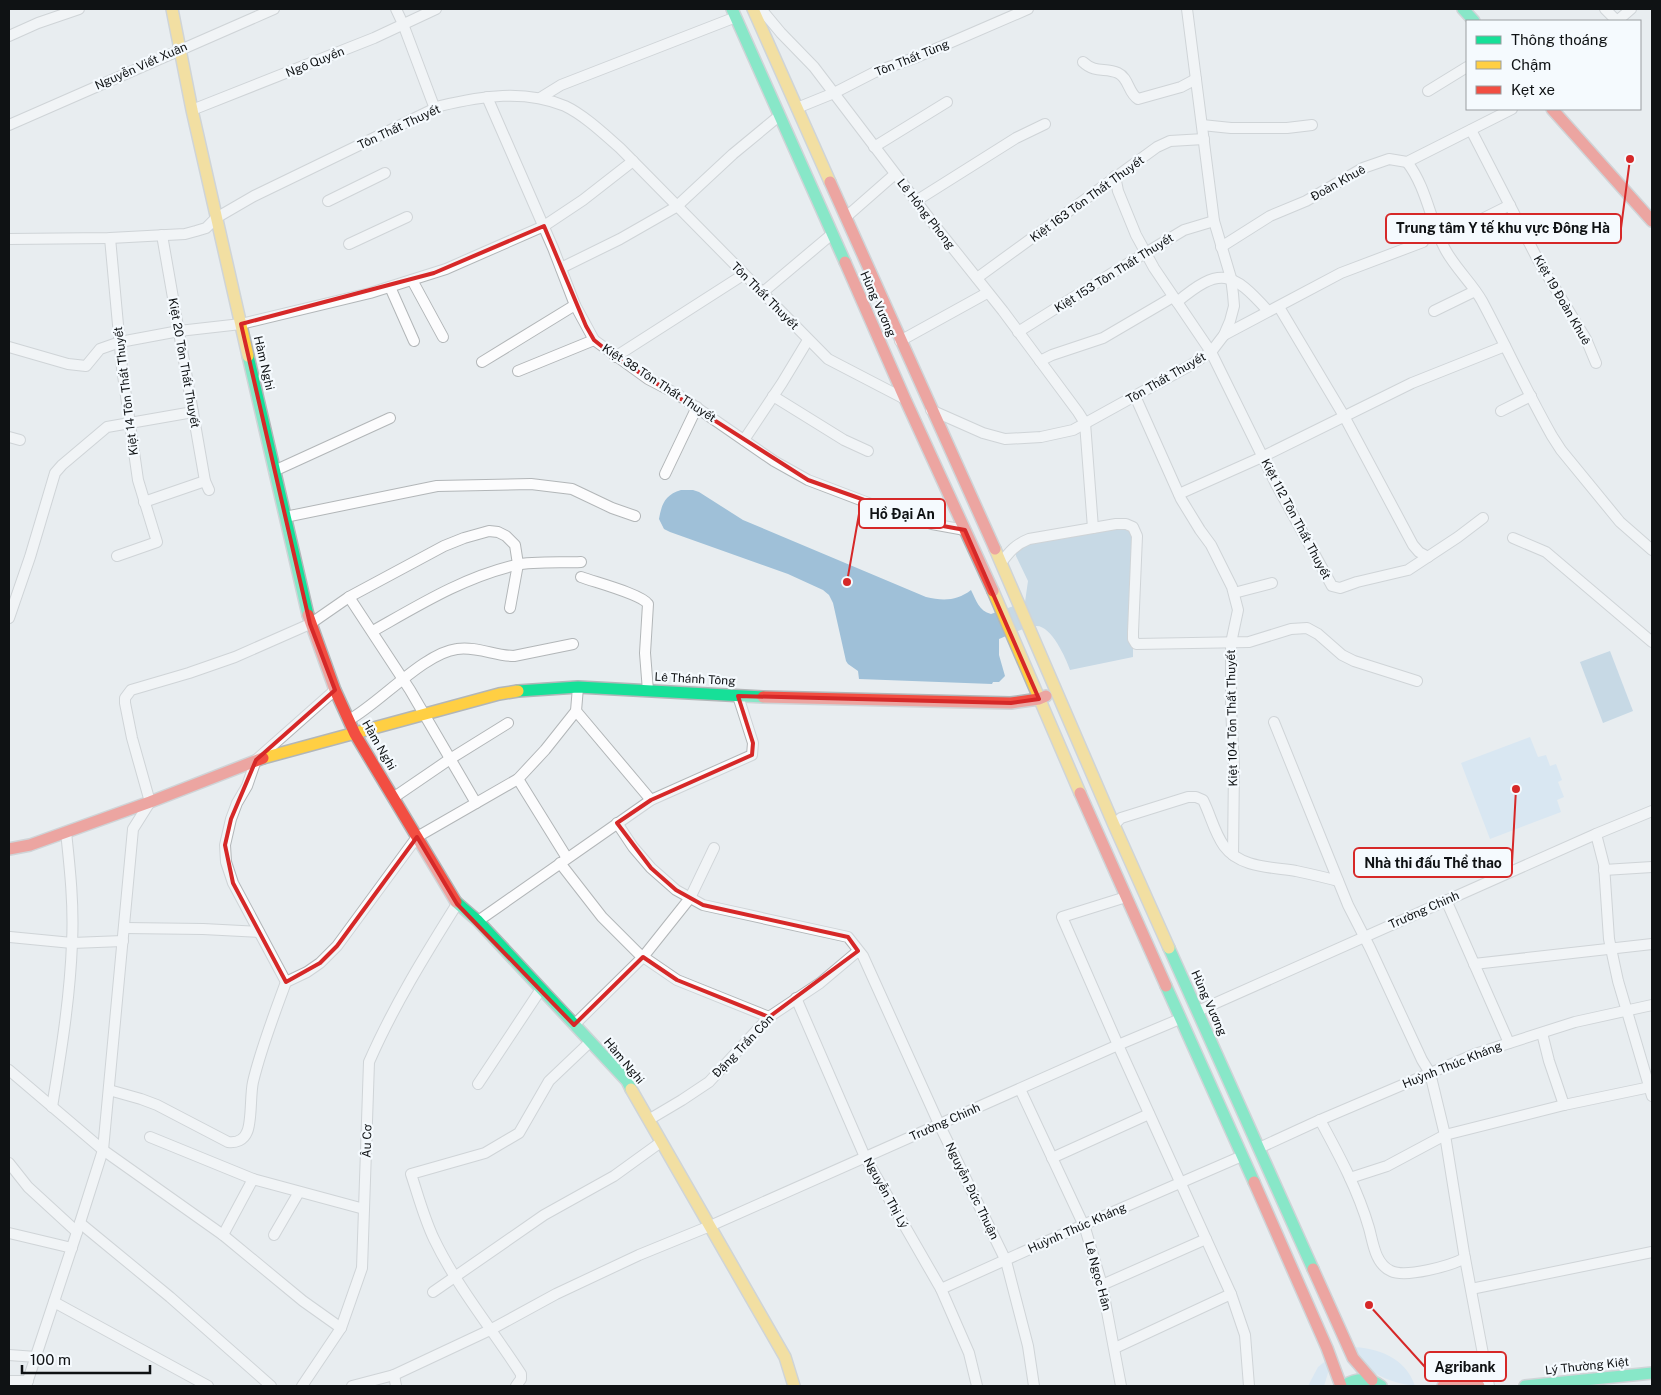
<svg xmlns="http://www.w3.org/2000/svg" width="1661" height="1395" font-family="'Public Sans',sans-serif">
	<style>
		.green { fill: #c8e0f3 }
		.water { fill: #9fc0d8 }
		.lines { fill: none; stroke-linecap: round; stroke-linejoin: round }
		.street-casing { stroke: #b2b6b8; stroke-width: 12 }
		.fast-casing { stroke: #b2b6b8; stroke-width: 14 }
		.slow-casing { stroke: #b2b6b8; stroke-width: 14 }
		.jam-casing { stroke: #b2b6b8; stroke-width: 14 }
		.street { stroke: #fcfcfd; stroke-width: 10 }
		.fast { stroke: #16e098; stroke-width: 11 }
		.slow { stroke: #ffcf43; stroke-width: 11 }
		.jam { stroke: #f24e42; stroke-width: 11 }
		.marked { fill: none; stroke: #d62828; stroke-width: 4; stroke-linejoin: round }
		.labels { text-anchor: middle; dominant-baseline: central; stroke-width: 4.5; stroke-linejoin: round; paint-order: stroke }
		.street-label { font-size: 12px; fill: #0f1214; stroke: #f5fafe }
		.leader { fill: none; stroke: #d62828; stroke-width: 2 }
		.callout-dot { fill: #d62828; stroke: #f5fafe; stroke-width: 2 }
		.callout { fill: #f5fafe; stroke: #d62828; stroke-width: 2 }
		.callout-label { font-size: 14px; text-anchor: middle; font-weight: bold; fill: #0f1214 }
	</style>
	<rect width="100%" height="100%" fill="#e8edf0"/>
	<!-- green -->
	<g class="green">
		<path d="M1530 737 1538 757 1546 755 1550 766 1556 764 1562 780 1558 782 1564 797 1557 800 1561 812 1490 839 1461 763Z"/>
		<path d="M1350 1347C1377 1347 1406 1358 1415 1386 1400 1384 1381 1379 1369 1369 1362 1363 1356 1354 1350 1347Z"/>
		<path d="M1328 1359V1373L1324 1386H1308L1318 1367Z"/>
	</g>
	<!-- water -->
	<g class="water">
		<path d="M681 490H693L699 492 743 520 926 597C943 601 957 601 971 590 976 600 979 611 991 614L1025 602 1028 581 1016 556V549L1021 544 1125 521 1134 527 1129 643 1133 644V657L1070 670C1066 658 1051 625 1036 626 1025 627 1009 635 999 639V655L1005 676 999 682H993L992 684 859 679 858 671 848 664 846 661 833 603 829 595 823 590 788 574 670 532 664 529 659 519C662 503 665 495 681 490Z"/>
		<path d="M1610 651 1633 711 1603 723 1580 662Z"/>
	</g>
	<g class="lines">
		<!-- street casing -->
		<g class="street-casing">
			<g id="street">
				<path d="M396 9 403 24 435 109"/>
				<path d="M761 9 781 33 814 67 932 222 1003 311 1078 412 1085 423 1093 528"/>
				<path d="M1605 9 1617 21"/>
				<path d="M1617 21 1631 9"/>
				<path d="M9 36 38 23 79 9"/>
				<path d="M1083 62C1096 74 1105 67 1118 73 1129 78 1128 93 1138 99L1181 87 1196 79"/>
				<path d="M1428 91 1467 67"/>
				<path d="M487 97 553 248 575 305 594 340 648 379 677 394 774 461 808 480 879 507 932 524 965 530"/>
				<path d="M540 98 561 85 736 17"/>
				<path d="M797 108 834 93 875 72 917 57 1028 9"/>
				<path d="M192 110 374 38 436 9"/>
				<path d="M9 125 274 9"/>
				<path d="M1202 125 1231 128H1287L1312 125"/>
				<path d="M1471 130 1538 260 1586 339 1596 363"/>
				<path d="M874 147 947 102"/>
				<path d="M1407 162C1427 188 1430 221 1445 249 1455 268 1472 283 1482 301 1506 346 1527 392 1552 436L1561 450 1620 522 1652 550"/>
				<path d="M1115 176 1118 191 1136 235 1154 268 1211 352 1276 484 1332 586 1340 588 1357 582 1408 570 1458 537 1483 518"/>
				<path d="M328 201 385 173"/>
				<path d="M916 201 1016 138 1045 124"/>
				<path d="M846 217 895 174"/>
				<path d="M162 235 205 481 209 490"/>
				<path d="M110 238 122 368 138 480 157 542 117 556"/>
				<path d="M1439 238 1466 227 1510 205"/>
				<path d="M9 239 110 238 185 234 196 231 206 228 216 218 254 196 440 106C482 96 524 89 565 106 584 115 604 134 620 148L828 359 905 399"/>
				<path d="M349 244 407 217"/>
				<path d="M1221 247 1270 216 1306 201 1363 168 1389 159 1407 162 1512 109"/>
				<path d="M561 268 620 239 676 207 733 154 779 116"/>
				<path d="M977 278 1157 147 1170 141 1204 139"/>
				<path d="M412 280 443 337"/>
				<path d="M390 287 414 341"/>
				<path d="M762 293 832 234"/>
				<path d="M1177 302C1220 266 1232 271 1268 311"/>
				<path d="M1279 307 1344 416 1413 545 1419 552 1428 557"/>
				<path d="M1434 311 1475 291"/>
				<path d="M1018 332 1117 270 1184 230 1214 221"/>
				<path d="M1224 335 1341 273 1423 242"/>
				<path d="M900 341 987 293"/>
				<path d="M9 347 68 364 86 366 100 349 120 342 179 331 241 324 370 293 446 269 544 226 583 200 633 161"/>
				<path d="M615 357 743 275"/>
				<path d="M1040 361 1052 355 1103 338 1173 297"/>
				<path d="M482 362 575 305"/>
				<path d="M518 371 594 340"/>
				<path d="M773 396 844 440 868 451"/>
				<path d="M1135 396 1181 499 1200 530 1211 545 1232 587 1238 610 1231 643V707L1234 767 1233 855"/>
				<path d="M931 410 983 433 1005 439 1041 437 1073 430 1189 366 1211 352 1224 335 1230 321 1234 306 1233 294 1231 278 1214 221 1187 9"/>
				<path d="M1501 411 1531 396"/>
				<path d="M9 437 20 440"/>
				<path d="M744 440 782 383 808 340"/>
				<path d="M274 471 390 418"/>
				<path d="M665 474 697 407"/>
				<path d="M1179 494 1262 457 1412 383 1505 346"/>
				<path d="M144 502 205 481"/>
				<path d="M285 517 437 486 531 484 572 489 612 508 635 516"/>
				<path d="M1513 538 1546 552 1652 642"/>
				<path d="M1001 563C1009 552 1016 544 1029 539L1116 524H1126L1133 527 1137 536 1133 632V639L1136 644 1249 642 1291 629 1307 628 1318 634 1342 655 1354 661 1417 681"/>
				<path d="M581 577C594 582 641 594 648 604L645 653 648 691"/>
				<path d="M1234 593 1272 583"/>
				<path d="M349 597 410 690 476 803"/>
				<path d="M9 618 30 557 55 473 62 465 107 427 193 412"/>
				<path d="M373 631C419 605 464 577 516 565 533 561 563 563 581 562"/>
				<path d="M576 711 651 800"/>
				<path d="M349 720C380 703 424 653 457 649 476 646 496 656 514 656L573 644"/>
				<path d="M1274 722 1348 905 1370 948 1422 1060 1430 1073 1445 1135 1464 1253 1489 1386"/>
				<path d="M518 779 567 858"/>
				<path d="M393 798 450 759 508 723"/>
				<path d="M617 823 633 847 651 868 676 890 703 905 848 937 863 956 939 1124 1006 1261 1028 1346 1034 1386"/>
				<path d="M1114 825 1121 818 1188 797H1196L1203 800C1211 816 1214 832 1224 846 1240 868 1272 867 1296 871 1310 874 1324 877 1338 881"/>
				<path d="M1596 834 1604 865 1609 939 1618 981 1652 1096"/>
				<path d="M560 863 602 917 639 954 677 980 769 1017"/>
				<path d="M1604 870 1652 867"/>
				<path d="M1126 897 1062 917 1118 1045 1231 1294 1245 1335 1249 1386"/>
				<path d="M1446 900 1509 1043"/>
				<path d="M478 921 651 800 752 755 753 743 738 696"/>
				<path d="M125 928 203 929 259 932"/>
				<path d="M10 937 72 943 123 941"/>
				<path d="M1474 964 1652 944"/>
				<path d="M286 982 233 883 226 862 225 845 231 819 237 803 247 786 256 760 335 690"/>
				<path d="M796 998 865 1157 941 1289 969 1353 977 1386"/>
				<path d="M1198 1011 1596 834 1652 811"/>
				<path d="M574 1025 643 957 690 898 714 848"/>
				<path d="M1542 1033 1549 1061 1564 1105"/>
				<path d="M9 1070 103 1150 223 1235 303 1301 341 1328"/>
				<path d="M478 1084 541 989"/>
				<path d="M1020 1089 1085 1228 1102 1285 1121 1386"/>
				<path d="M109 1090 141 1099 157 1105 228 1142C236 1143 244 1140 247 1132 252 1122 250 1095 253 1082 261 1048 274 1015 286 982L307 972 320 963 337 946 417 837 518 779 545 750 576 711 578 687"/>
				<path d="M52 1107C61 1053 70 998 72 943 74 906 70 869 66 832"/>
				<path d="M650 1119 682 1100 709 1082 769 1017 820 983 858 951"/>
				<path d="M1320 1120C1339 1155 1358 1190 1369 1228 1373 1242 1375 1264 1391 1271 1406 1278 1450 1266 1465 1258"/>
				<path d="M150 1137 253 1179"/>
				<path d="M1259 1148 1320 1120 1475 1054 1575 1022 1652 1005"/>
				<path d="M1052 1158 1149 1114"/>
				<path d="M9 1163 28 1187 77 1232"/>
				<path d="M1350 1178 1387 1166 1445 1135 1564 1105 1650 1087"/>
				<path d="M80 1223 170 1297 271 1386"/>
				<path d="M9 1233 72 1248"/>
				<path d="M223 1235 253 1179 364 1209"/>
				<path d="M274 1235 299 1192"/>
				<path d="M1102 1285 1206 1239"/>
				<path d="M941 1289 1083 1225 1242 1156"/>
				<path d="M1471 1289 1652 1252"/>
				<path d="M433 1292 544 1215 614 1176 661 1142"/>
				<path d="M54 1302 208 1386"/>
				<path d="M1115 1348 1231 1294"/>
				<path d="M9 1355 36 1357"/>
				<path d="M394 1375 396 1386"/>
				<path d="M9 1381H28"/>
				<path d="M26 1386 77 1232 103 1150 133 829 150 802 132 738 125 703V698L131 690 189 673 235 657 310 624 349 597 444 546 464 538 489 531 498 532 506 536 515 545 518 564 510 608"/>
				<path d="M302 1386 341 1328 362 1268 369 1062C393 1007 425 955 457 904"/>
				<path d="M352 1386 394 1375 490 1330 556 1294 639 1255 710 1226 1118 1045 1180 1019"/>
				<path d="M516 1386 521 1379V1374C492 1329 457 1287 434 1239 424 1218 418 1195 411 1174L485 1153 519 1133 549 1081 590 1042"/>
			</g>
		</g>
		<!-- fast casing -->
		<g class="fast-casing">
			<g id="fast">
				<path d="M732 9 845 262"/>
				<path d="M1463 9 1474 21"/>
				<path d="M248 356 308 615"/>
				<path d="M518 691 578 687 763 697"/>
				<path d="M456 902 478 921 627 1081 631 1089"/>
				<path d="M1169 948 1313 1269"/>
				<path d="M1166 986 1254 1182"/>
				<path d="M1343 1386C1356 1378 1369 1377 1381 1386"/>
				<path d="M1525 1386 1652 1373"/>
			</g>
		</g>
		<!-- slow casing -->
		<g class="slow-casing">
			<g id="slow">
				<path d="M172 9 192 110 248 356"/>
				<path d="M753 9 830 182"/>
				<path d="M995 549 1114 825 1169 948"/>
				<path d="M993 591 1080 793"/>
				<path d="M263 758 499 694 518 691"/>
				<path d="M631 1089 785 1357 794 1386"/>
			</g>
		</g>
		<!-- jam casing -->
		<g class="jam-casing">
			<g id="jam">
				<path d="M1552 109 1652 221"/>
				<path d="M830 182 995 549"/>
				<path d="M845 262 905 399 993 591"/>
				<path d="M308 615 335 690 355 734 456 902"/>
				<path d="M763 697 1011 703 1039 699 1046 696"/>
				<path d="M1080 793 1166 986"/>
				<path d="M9 849 30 845 150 802 263 758"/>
				<path d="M1254 1182 1327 1348 1341 1386"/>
				<path d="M1313 1269 1353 1358 1372 1380"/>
				<path d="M1443 1386 1467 1383 1479 1386"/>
			</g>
		</g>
		<!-- street -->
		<use href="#street" class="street"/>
		<!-- fast -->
		<use href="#fast" class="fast"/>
		<!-- slow -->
		<use href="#slow" class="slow"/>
		<!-- jam -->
		<use href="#jam" class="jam"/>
	</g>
	<!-- marked area -->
	<path d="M0 0H1661V1395H0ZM544 226 586 326 594 340 615 357 808 480 932 524 965 530 1039 699 1011 703 738 696 753 743 752 755 651 800 617 823 651 868 676 890 703 905 848 937 858 951 769 1017 677 980 643 957 574 1025 457 904 417 837 337 946 320 963 286 982 233 883 225 845 231 819 256 760 335 690 310 624 241 324 434 273Z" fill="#e8edf0" fill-opacity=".55" fill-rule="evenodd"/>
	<path class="marked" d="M544 226 586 326 594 340 615 357 808 480 932 524 965 530 1039 699 1011 703 738 696 753 743 752 755 651 800 617 823 651 868 676 890 703 905 848 937 858 951 769 1017 677 980 643 957 574 1025 457 904 417 837 337 946 320 963 286 982 233 883 225 845 231 819 256 760 335 690 310 624 241 324 434 273Z"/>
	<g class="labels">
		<!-- street labels -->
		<g class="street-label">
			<text transform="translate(912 58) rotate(-22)">Tôn Thất Tùng</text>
			<text transform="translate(315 62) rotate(-22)">Ngô Quyền</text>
			<text transform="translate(141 66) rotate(-24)">Nguyễn Viết Xuân</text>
			<text transform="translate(399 127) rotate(-25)">Tôn Thất Thuyết</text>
			<text transform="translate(1338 183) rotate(-29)">Đoàn Khuê</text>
			<text transform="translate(1087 199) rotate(-36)">Kiệt 163 Tôn Thất Thuyết</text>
			<text transform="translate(926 214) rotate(52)">Lê Hồng Phong</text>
			<text transform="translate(1114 273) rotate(-32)">Kiệt 153 Tôn Thất Thuyết</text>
			<text transform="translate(765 296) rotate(45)">Tôn Thất Thuyết</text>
			<text transform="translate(1562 300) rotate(60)">Kiệt 19 Đoàn Khuê</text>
			<text transform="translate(878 304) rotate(66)">Hùng Vương</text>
			<text transform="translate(184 363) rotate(80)">Kiệt 20 Tôn Thất Thuyết</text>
			<text transform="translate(264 363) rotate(77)">Hàm Nghi</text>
			<text transform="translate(1166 378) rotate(-30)">Tôn Thất Thuyết</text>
			<text transform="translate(659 383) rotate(33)">Kiệt 38 Tôn Thất Thuyết</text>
			<text transform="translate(126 391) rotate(-97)">Kiệt 14 Tôn Thất Thuyết</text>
			<text transform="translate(1296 519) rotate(62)">Kiệt 112 Tôn Thất Thuyết</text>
			<text transform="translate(695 679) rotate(3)">Lê Thánh Tông</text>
			<text transform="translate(1232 718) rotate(-91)">Kiệt 104 Tôn Thất Thuyết</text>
			<text transform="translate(379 745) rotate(60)">Hàm Nghi</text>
			<text transform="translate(1424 910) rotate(-24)">Trường Chinh</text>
			<text transform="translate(1209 1003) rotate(66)">Hùng Vương</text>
			<text transform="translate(743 1046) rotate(-46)">Đặng Trần Côn</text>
			<text transform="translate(624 1061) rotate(50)">Hàm Nghi</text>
			<text transform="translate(1452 1065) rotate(-22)">Huỳnh Thúc Kháng</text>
			<text transform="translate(945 1122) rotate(-24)">Trường Chinh</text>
			<text transform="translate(367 1141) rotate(-88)">Âu Cơ</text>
			<text transform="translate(972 1191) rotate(64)">Nguyễn Đức Thuận</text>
			<text transform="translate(886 1193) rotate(61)">Nguyễn Thị Lý</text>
			<text transform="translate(1077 1228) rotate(-24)">Huỳnh Thúc Kháng</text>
			<text transform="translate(1098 1276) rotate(75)">Lê Ngọc Hân</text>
			<text transform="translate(1587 1366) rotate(-6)">Lý Thường Kiệt</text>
		</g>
	</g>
	<!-- callouts -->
	<path class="leader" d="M1630 159L1621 228M847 582L859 514M1516 789L1512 863M1369 1305L1425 1367"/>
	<g class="callout-dot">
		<circle cx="1630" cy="159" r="5"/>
		<circle cx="847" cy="582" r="5"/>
		<circle cx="1516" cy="789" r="5"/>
		<circle cx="1369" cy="1305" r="5"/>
	</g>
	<g class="callout">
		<rect x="1386" y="214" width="235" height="29" rx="5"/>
		<rect x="859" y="499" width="86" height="29" rx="5"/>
		<rect x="1354" y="848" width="158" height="29" rx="5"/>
		<rect x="1425" y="1352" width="81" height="29" rx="5"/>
	</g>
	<g class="callout-label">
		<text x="1503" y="233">Trung tâm Y tế khu vực Đông Hà</text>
		<text x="902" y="519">Hồ Đại An</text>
		<text x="1433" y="868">Nhà thi đấu Thể thao</text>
		<text x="1465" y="1372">Agribank</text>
	</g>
	<!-- border -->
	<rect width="1661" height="1395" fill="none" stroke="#0f1214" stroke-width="20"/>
	<!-- legend -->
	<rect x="1466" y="20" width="175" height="90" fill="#f5fafe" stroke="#999da0"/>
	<rect x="1476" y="36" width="25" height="8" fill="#16e098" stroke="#999da0"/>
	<text x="1511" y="45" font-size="15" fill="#0f1214">Thông thoáng</text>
	<rect x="1476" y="61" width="25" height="8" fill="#ffcf43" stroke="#999da0"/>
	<text x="1511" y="70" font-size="15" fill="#0f1214">Chậm</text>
	<rect x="1476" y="86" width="25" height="8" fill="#f24e42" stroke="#999da0"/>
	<text x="1511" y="95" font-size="15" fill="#0f1214">Kẹt xe</text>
	<!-- scale -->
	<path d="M22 1365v8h128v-8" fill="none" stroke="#0f1214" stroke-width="2.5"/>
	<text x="30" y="1365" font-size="15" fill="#0f1214" stroke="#f5fafe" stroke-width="4" paint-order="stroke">100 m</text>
</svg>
